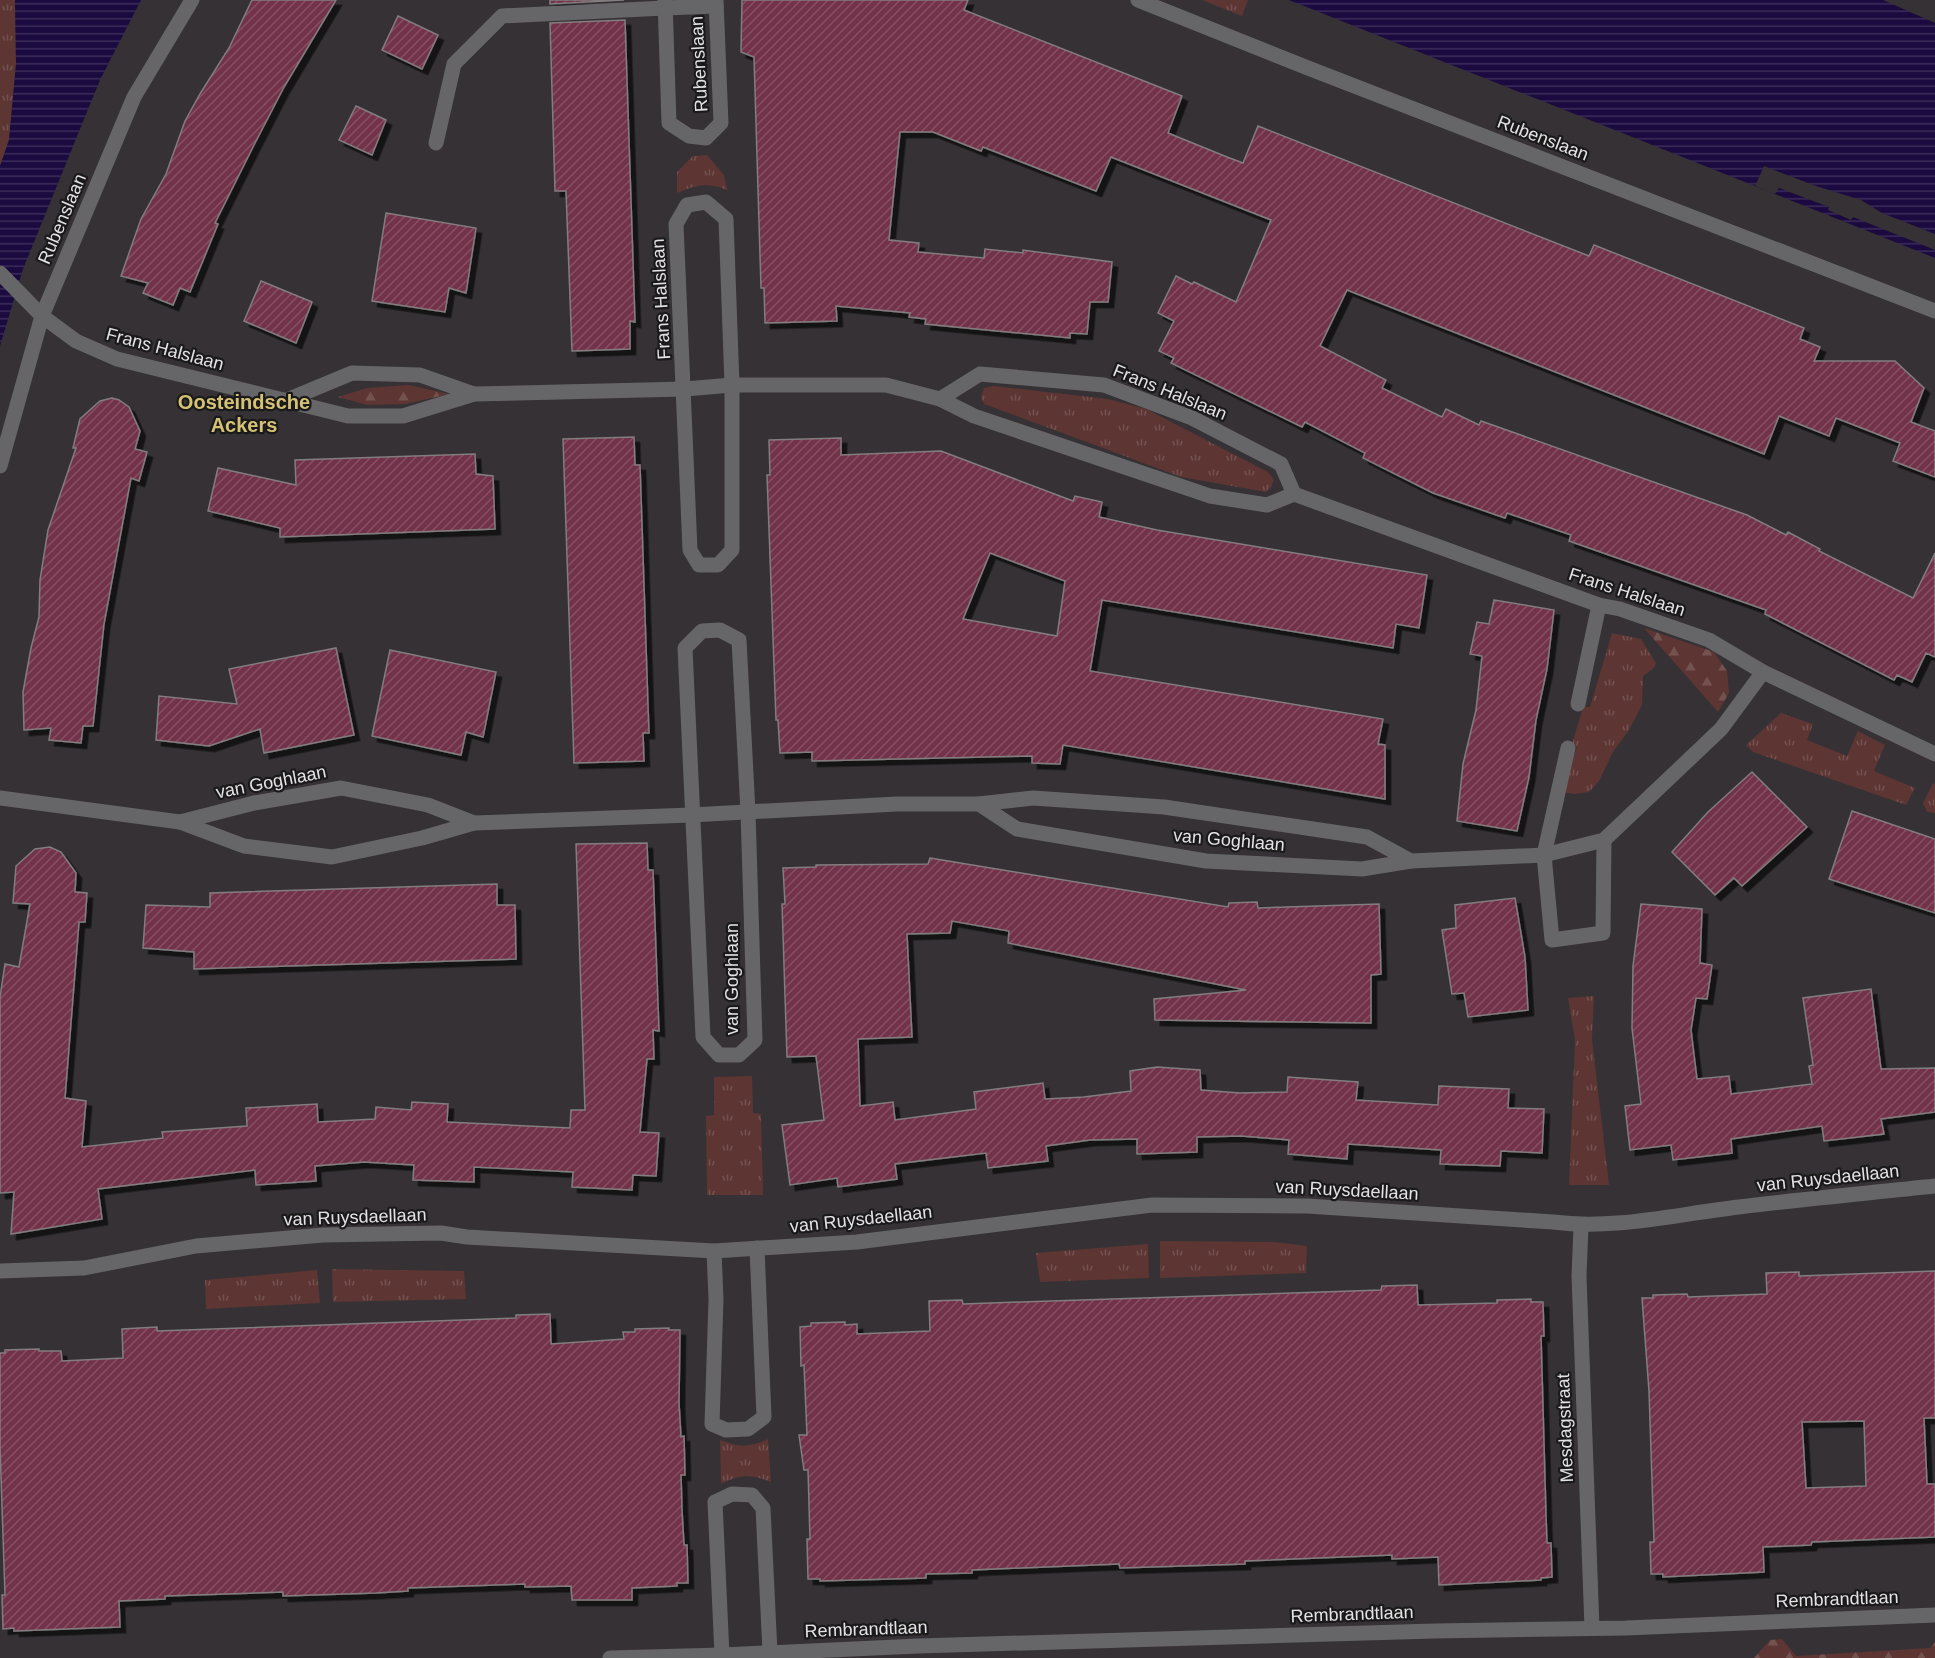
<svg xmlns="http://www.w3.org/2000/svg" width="1935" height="1658" font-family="Helvetica,sans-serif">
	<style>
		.grass { fill: url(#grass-tufts) }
		.forest { fill: url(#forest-firs) }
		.water { fill: url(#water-rules) }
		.pier { fill: #353134 }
		.building { fill: url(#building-hatch); stroke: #827d7e; stroke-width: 1.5; fill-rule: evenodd; filter: url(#shadow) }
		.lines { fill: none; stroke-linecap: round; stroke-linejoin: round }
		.service { stroke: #666567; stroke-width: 15 }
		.pedestrian { stroke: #666567; stroke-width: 15 }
		.minor { stroke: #666567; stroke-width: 15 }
		.labels { text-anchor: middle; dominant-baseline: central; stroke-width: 4.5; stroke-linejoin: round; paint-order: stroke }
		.street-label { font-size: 18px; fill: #e3e1e3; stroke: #1b1a1b }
		.neighbourhood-label { font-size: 20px; font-weight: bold; fill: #d5c275; stroke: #1b1a1b }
	</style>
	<defs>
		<pattern id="grass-tufts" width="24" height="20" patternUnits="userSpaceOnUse" patternTransform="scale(1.5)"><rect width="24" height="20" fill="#5d3533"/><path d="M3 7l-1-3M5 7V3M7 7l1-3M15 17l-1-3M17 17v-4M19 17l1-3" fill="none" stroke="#745250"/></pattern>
		<pattern id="forest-firs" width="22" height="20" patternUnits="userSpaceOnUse" patternTransform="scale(1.5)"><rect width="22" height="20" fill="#5d3533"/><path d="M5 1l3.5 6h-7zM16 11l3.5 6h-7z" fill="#745250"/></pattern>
		<pattern id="water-rules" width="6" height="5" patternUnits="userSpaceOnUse" patternTransform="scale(1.5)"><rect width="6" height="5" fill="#1a0a3f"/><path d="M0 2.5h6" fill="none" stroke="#3b2d5b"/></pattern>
		<pattern id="building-hatch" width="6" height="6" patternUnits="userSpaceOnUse" patternTransform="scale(1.5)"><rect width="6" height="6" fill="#723348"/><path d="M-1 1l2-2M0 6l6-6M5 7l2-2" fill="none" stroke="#865062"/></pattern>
		<filter id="shadow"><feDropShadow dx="5.5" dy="5.5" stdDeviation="0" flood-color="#0009"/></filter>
	</defs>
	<rect width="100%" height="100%" fill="#353134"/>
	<!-- grass -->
	<g class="grass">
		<path d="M0 0H15L16 64 9 140 0 166Z"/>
		<path d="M1202 0H1248L1242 16Z"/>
		<path d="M707 155 724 175 727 190C706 182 697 185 677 193V172L693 156Z"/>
		<path d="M994 386 1108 399 1146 409 1268 472 1274 480 1271 487 1266 492 1181 477 984 404 981 397 984 388Z"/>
		<path d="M1612 633 1641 639 1656 663 1654 668 1643 676 1642 705 1629 730 1613 752 1599 781 1589 792 1574 794 1562 792 1577 747 1572 744 1583 707H1590Z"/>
		<path d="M1781 713 1813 724 1807 740 1847 756 1858 731 1885 745 1874 771 1915 788 1906 805 1753 752 1746 745Z"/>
		<path d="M1933 783 1935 784V813L1927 812 1923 803Z"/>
		<path d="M1594 996 1592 1039 1609 1185H1569L1575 1040 1568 998Z"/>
		<path d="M752 1076 753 1113 761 1114 763 1195H707L706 1116 714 1115V1077Z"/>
		<path d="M1160 1241 1275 1242 1307 1246 1306 1273 1160 1278Z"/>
		<path d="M1148 1244 1149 1278 1040 1282 1036 1253Z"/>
		<path d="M332 1269 464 1271 466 1299 333 1302Z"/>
		<path d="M317 1270 320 1303 206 1309 205 1280Z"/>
		<path d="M768 1439 771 1482C750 1474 741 1474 721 1484L720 1440C739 1447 749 1448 768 1439Z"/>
	</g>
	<!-- forest -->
	<g class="forest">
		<path d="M409 385 449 394 406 404 367 405 338 397 367 388Z"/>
		<path d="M1644 628 1714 652 1727 671 1729 693 1718 712Z"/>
		<path d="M1782 1639 1796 1656 1930 1648 1935 1642V1658H1754L1770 1640Z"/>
	</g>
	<!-- water -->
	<g class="water">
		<path d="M15 0H141L100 80 23 269 0 346V166L9 140 16 64Z"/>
		<path d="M1289 0H1883L1935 23V258Z"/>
	</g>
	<!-- pier -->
	<path class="pier" d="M1764 166 1816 186 1861 200 1882 213 1935 234V250L1853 217 1851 220 1828 210 1829 207 1779 188 1775 194 1755 186Z"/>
	<!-- building -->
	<g class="building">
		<path d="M252 0H336L284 87 255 143 215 223 218 224 190 292 180 288 173 305 143 293 148 283 121 276 141 219 166 174 185 121 200 94 229 48Z"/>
		<path d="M550 0H624L550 4Z"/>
		<path d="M742 0H968L964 10 1182 96 1168 133 1227 157 1243 163 1258 126 1589 256 1594 245 1804 328 1800 339 1820 347 1814 361H1895L1924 388 1911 422 1935 431V477L1893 461 1900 443 1836 418 1829 436 1779 416 1764 454 1347 290 1320 346 1386 380 1382 388 1442 417 1446 409 1479 425 1481 421 1747 515 1786 535 1788 532 1820 549 1819 551 1913 598 1935 553V657L1926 653 1912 682 1897 675 1894 680 1765 614 1766 610 1569 541 1571 535 1507 513 1505 518 1433 493 1363 458 1365 453 1305 422 1302 427 1171 363 1174 358 1159 351 1174 321 1158 313 1176 276 1192 284 1194 282 1236 302 1271 220 1111 157 1096 191 983 147 981 151 933 132H900L889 240 919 243 918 252 984 258 985 249 1023 253V250L1112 262 1108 302H1090L1087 334 1070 333V338L925 324 926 319 909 317 910 313 836 306 837 321 765 323 764 288H761L754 57 741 52Z"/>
		<path d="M398 16 438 35 422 69 382 50Z"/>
		<path d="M625 20 635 322 630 321V349L572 351 566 191H555L550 23Z"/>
		<path d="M356 106 386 120 372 155 339 140Z"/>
		<path d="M386 213 476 228 466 293 449 288 445 312 372 301Z"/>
		<path d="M261 281 312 302 296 343 244 321Z"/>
		<path d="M112 398 119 400 129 407 140 431 135 449 147 452 139 481 131 478 104 624 93 726H83L81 743 49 740 51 728 24 730 23 692 31 648 39 617 40 580 48 530 76 448H73L80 419 100 401Z"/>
		<path d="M634 437 635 465H640L648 706 649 733H643L644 761 574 763 563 439Z"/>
		<path d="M841 438V455L941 451 1073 501 1075 496 1102 502 1099 517 1157 530 1427 575 1419 628 1396 624 1393 648 1102 600 1090 671 1383 719 1378 744 1385 745V799L1063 745 1060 764 1032 763V756L812 761V752L780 753 778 720H776L767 475H770L769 440ZM990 553 1065 581 1057 636 963 619Z"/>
		<path d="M475 454 476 474 493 476 495 529 280 537V528L208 511 218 468 296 485 295 460Z"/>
		<path d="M1494 600 1554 610 1547 669 1536 720 1529 777 1517 831 1457 821 1463 764 1476 710 1482 656 1470 654 1477 622 1489 624Z"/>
		<path d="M336 648 354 735 264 753 260 729 209 746 156 740 159 696 237 704 229 669Z"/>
		<path d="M390 650 496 672 483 737 466 732 461 755 372 736Z"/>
		<path d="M1752 772 1807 827 1742 886 1734 878 1715 895 1672 852 1708 812Z"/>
		<path d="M1852 811 1935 839V913L1829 879Z"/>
		<path d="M647 843 648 870H653L659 1031 653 1030 654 1059H647L640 1132 659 1133 656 1176 633 1175 632 1190 572 1187 573 1172 474 1167V1182L413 1180 414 1165 364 1162 315 1166 316 1181 256 1185 255 1170 98 1189 102 1219 11 1234 14 1192 0 1193V997L5 964 19 967 30 904 13 903 16 866 35 849 50 847 61 852 76 873 75 892 87 893 85 922H79L65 1098 86 1101 82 1147 163 1138 162 1132 247 1126 246 1108 317 1104 318 1122 375 1119 376 1107 411 1110 412 1102 448 1104 447 1122 570 1128 571 1110H585L576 844Z"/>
		<path d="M930 858 1228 907 1229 903 1257 902 1258 908 1379 904 1381 974 1371 975V1023L1155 1020 1154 999 1246 990 1008 943 1009 931 952 921 950 933 907 934 912 1037 858 1039 860 1106 893 1102 895 1120 976 1109 974 1092 1043 1083 1045 1099 1084 1097 1131 1091 1130 1071 1157 1067 1200 1070 1201 1090 1240 1093 1287 1092 1288 1077 1358 1082 1356 1100 1438 1105 1439 1086 1509 1089 1508 1108 1544 1109 1542 1153 1501 1151 1500 1166 1440 1164 1441 1150 1348 1144 1347 1159 1288 1154 1289 1140 1241 1136 1197 1137V1152L1137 1154V1139L1090 1140 1046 1146 1048 1161 988 1168 986 1153 895 1164 897 1179 838 1187 837 1178 790 1185 782 1125 824 1120 816 1056 787 1057 782 904H785L783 868 816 867V865L928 864Z"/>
		<path d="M497 884V905H515L516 959 194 969V952L143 948 146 905 210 907V893Z"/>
		<path d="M1515 898 1525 957 1528 1010 1468 1017 1464 993 1452 994 1442 930 1456 928 1455 905Z"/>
		<path d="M1641 904 1702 909 1700 963 1712 965 1707 999 1696 998 1691 1030 1697 1079 1729 1076 1731 1094 1812 1084 1809 1066 1813 1065 1803 998 1871 989 1881 1069 1935 1068V1112L1881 1119 1884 1134 1824 1141 1822 1126 1731 1139 1732 1153 1673 1160 1671 1145 1630 1150 1625 1106 1641 1104 1632 1028 1633 966Z"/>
		<path d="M1935 1271V1418H1924L1927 1484H1935V1537L1812 1542 1811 1545 1763 1547 1764 1572 1663 1577V1574H1651L1650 1542H1654L1649 1391 1642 1298H1653V1295L1687 1294 1688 1297 1767 1294 1766 1273 1799 1272V1276ZM1864 1421 1866 1486 1806 1488 1802 1422Z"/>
		<path d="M1417 1285 1418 1305 1497 1303V1300L1531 1299V1302H1543L1544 1336H1541L1546 1515 1547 1543H1551L1552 1577 1541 1578V1580L1439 1585 1438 1557 1392 1559V1555L1245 1561V1564L1120 1568 1119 1564 972 1570V1573L926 1574V1578L820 1581V1579H808L807 1539H810L808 1470H804L799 1435H807L804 1365 801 1366 800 1327 811 1326V1323L845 1322V1325L857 1324V1334L930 1331 929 1301 962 1300 963 1304 1021 1302 1381 1290 1382 1286Z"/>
		<path d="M550 1314 551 1344 624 1339 623 1332H635V1329L669 1328V1330H680L679 1403 681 1437 684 1436 685 1475H681L682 1510 684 1545H687L688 1583H677V1586L632 1588V1600H572L571 1586 525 1587V1584L408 1588V1591L376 1593 283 1596V1592L165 1596V1599L119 1601 120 1627 14 1631V1628L3 1629 2 1595H5L0 1447V1353H5V1350L39 1349V1351H61L62 1361 123 1358 122 1329 157 1327V1331L516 1318V1315Z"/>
	</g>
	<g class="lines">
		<!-- service -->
		<g class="service">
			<path d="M436 143 454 64 502 16 665 8"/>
			<path d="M1578 704 1599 605"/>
			<path d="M1544 855 1568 748"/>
		</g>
		<!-- pedestrian -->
		<path class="pedestrian" d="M0 273 42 316"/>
		<!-- minor -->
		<g class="minor">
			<path d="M665 0 669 123 689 136 706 138 721 123 716 0"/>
			<path d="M1138 0 1308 68 1935 311"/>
			<path d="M665 8 716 6"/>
			<path d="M706 202 726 219 732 385V550L718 565H699L690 550 676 224 687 205Z"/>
			<path d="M42 316 76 341 117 359 348 416H403L474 394 685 389 732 385H886L940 399 974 416 1210 496 1267 505 1294 494 1599 605 1620 609 1709 640 1763 672 1935 754"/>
			<path d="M940 399 980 374 1104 385 1192 418 1281 464 1294 494"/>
			<path d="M287 400 352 373 420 375 474 394"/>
			<path d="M0 466 42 316 134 97 192 0"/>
			<path d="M720 630 739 640 748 812 755 1040 739 1055H719L703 1037 685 648 702 631Z"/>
			<path d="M0 798 180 822 244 846 332 857 422 838 474 823 691 815 897 804H979L1017 829 1206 861 1362 869 1411 861 1544 855 1604 840 1721 729 1763 672"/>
			<path d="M979 804 1033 798 1164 807 1367 837 1411 861"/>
			<path d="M180 822 254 803 341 788 428 805 474 823"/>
			<path d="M1544 855 1552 940 1603 933 1604 840"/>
			<path d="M1581 1226 1579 1276 1592 1628"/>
			<path d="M714 1251 716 1299 712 1424 726 1430 748 1429 764 1417 757 1248"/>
			<path d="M0 1271 84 1268 196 1246 323 1235 441 1233 467 1237 714 1251 857 1242 1152 1205 1307 1206 1553 1222C1615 1230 1677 1214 1739 1207 1804 1199 1870 1193 1935 1186"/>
			<path d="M722 1655 715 1502 732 1494 752 1495 763 1508 770 1652"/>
			<path d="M610 1658 722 1655 918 1646 1435 1631 1626 1628 1935 1615"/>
		</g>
	</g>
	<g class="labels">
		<!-- street labels -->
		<g class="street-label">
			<text transform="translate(699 64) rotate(-93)">Rubenslaan</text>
			<text transform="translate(1543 138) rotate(21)">Rubenslaan</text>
			<text transform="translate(62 219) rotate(-67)">Rubenslaan</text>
			<text transform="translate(661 299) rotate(-93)">Frans Halslaan</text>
			<text transform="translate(165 349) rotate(15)">Frans Halslaan</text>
			<text transform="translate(1170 392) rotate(22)">Frans Halslaan</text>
			<text transform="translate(1627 592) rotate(18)">Frans Halslaan</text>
			<text transform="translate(271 782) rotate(-11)">van Goghlaan</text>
			<text transform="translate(1229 840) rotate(5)">van Goghlaan</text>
			<text transform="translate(732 979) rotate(-90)">van Goghlaan</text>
			<text transform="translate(1828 1178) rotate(-6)">van Ruysdaellaan</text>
			<text transform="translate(1347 1190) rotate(3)">van Ruysdaellaan</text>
			<text transform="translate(355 1217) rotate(-2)">van Ruysdaellaan</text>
			<text transform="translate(861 1219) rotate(-6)">van Ruysdaellaan</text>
			<text transform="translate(1565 1428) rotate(-92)">Mesdagstraat</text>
			<text transform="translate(1837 1599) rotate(-2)">Rembrandtlaan</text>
			<text transform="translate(1352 1614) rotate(-2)">Rembrandtlaan</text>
			<text transform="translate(866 1629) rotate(-2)">Rembrandtlaan</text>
		</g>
		<!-- neighbourhood labels -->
		<g class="neighbourhood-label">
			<text x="244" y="402">Oosteindsche<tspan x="244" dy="23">Ackers</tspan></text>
		</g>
	</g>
</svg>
